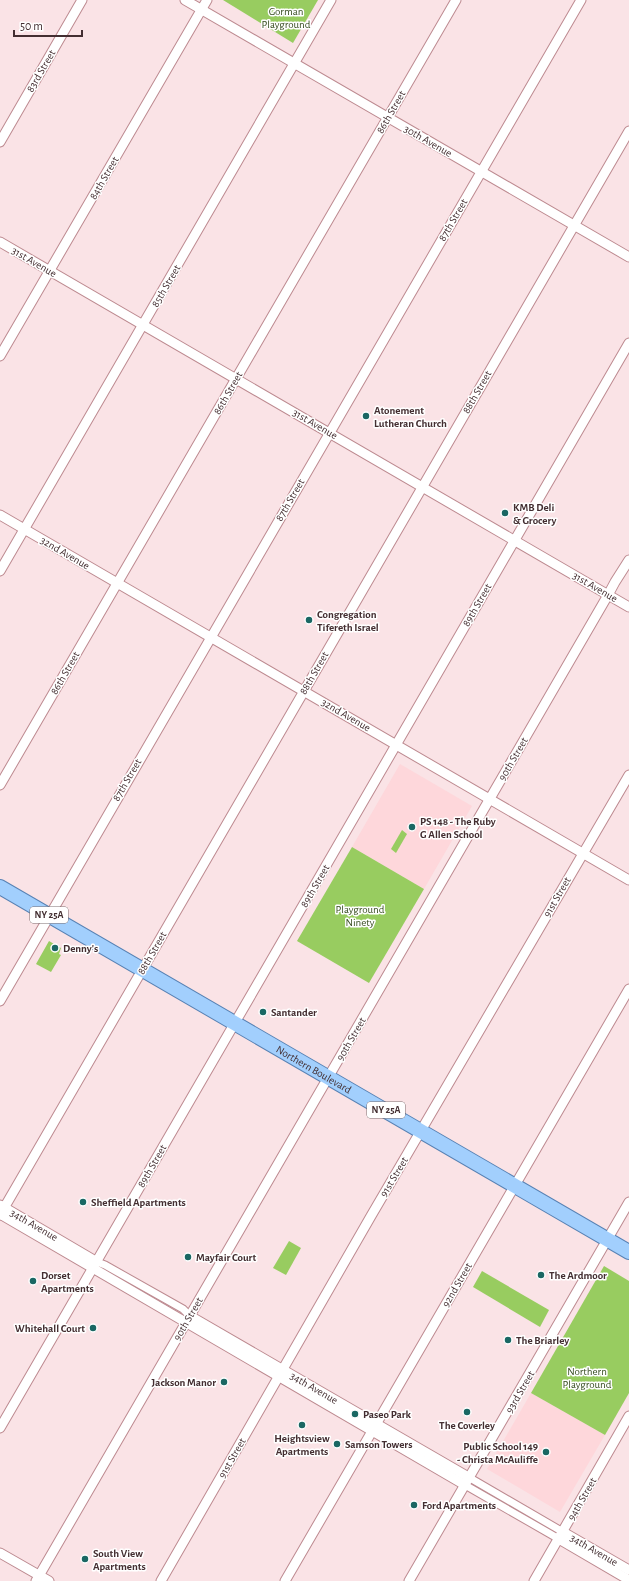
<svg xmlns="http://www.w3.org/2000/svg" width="629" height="1581" font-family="'Alegreya Sans',sans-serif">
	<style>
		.built { fill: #fed7db }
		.green { fill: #98cc60 }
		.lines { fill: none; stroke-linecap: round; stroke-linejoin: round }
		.pedestrian-casing { stroke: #bd8a90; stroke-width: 9 }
		.minor-casing { stroke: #bd8a90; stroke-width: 11 }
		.primary-casing { stroke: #5882b4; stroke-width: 16 }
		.pedestrian { stroke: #fff; stroke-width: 7 }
		.minor { stroke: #fff; stroke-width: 9 }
		.primary { stroke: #a2cffd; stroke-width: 14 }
		.poi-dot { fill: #1a6763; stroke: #fff; stroke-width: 1.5 }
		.labels { text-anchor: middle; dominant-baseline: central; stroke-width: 3; stroke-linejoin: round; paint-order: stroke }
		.shield { fill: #fff; stroke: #7b6d6f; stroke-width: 1 }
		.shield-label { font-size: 10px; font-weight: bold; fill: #432e31 }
		.park-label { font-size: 11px; fill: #354b1e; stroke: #fff }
		.street-label { font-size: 11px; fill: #432e31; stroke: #fff }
		.poi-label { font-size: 11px; font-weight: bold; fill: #432e31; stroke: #fff; text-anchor: start }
	</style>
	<rect width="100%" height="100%" fill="#fae3e6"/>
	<!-- built -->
	<g class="built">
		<path d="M400 764 472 806 424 889 352 847Z"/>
		<path d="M531 1393 605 1435 560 1512 487 1469Z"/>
	</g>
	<!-- green -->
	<g class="green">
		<path d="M223 0H318L293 43Z"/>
		<path d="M402 830 407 834 396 853 391 849Z"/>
		<path d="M352 847 424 889 369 983 297 941Z"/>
		<path d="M49 941 61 948 59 954 61 955 51 972 36 964Z"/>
		<path d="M289 1241 301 1248 286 1275 273 1268Z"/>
		<path d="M604 1266 629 1281V1393L605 1435 531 1393Z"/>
		<path d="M482 1271 549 1310 540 1327 473 1287Z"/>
	</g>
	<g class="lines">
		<!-- pedestrian casing -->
		<g class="pedestrian-casing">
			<g id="pedestrian">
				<path d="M97 1262 105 1265 183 1309 190 1316"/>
				<path d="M470 1478 563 1532"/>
				<path d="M465 1485 559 1539"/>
			</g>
		</g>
		<!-- minor casing -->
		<g class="minor-casing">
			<g id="minor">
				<path d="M185 0 629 257"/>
				<path d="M0 142 82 0"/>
				<path d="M0 242 629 607"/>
				<path d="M0 356 207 0"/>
				<path d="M0 515 629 880"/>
				<path d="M0 571 331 0"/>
				<path d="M0 785 456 0"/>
				<path d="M0 1001 581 0"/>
				<path d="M0 1205 97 1262"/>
				<path d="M0 1214 465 1485"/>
				<path d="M0 1215 629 131"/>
				<path d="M190 1316 470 1478"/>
				<path d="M0 1428 629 343"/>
				<path d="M563 1532 629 1570"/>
				<path d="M559 1539 629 1580"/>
				<path d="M0 1553 49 1581"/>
				<path d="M36 1581 608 595 615 582 629 560"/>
				<path d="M161 1581 371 1216 629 775"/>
				<path d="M285 1581 629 989"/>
				<path d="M409 1581 629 1202"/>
				<path d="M534 1581 629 1416"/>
			</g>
		</g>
		<!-- primary casing -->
		<g class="primary-casing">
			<g id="primary">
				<path id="s1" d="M0 887 629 1252"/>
			</g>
		</g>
		<!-- pedestrian -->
		<use href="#pedestrian" class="pedestrian"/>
		<!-- minor -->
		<use href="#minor" class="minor"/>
		<!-- primary -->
		<use href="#primary" class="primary"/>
	</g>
	<!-- markers -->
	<g class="poi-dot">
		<circle cx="366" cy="416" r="4"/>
		<circle cx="505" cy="513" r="4"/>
		<circle cx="309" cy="620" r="4"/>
		<circle cx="412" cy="827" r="4"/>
		<circle cx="55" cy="948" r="4"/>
		<circle cx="263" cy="1012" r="4"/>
		<circle cx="83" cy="1202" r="4"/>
		<circle cx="188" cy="1257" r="4"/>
		<circle cx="541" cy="1275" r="4"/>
		<circle cx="33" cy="1281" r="4"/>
		<circle cx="93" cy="1328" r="4"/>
		<circle cx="508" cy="1340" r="4"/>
		<circle cx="224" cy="1382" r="4"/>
		<circle cx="467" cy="1412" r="4"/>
		<circle cx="355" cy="1414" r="4"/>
		<circle cx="302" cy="1425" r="4"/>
		<circle cx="337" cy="1444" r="4"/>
		<circle cx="546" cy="1452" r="4"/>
		<circle cx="414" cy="1505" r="4"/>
		<circle cx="85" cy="1559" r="4"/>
	</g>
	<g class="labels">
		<!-- shield labels -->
		<g class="shield">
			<rect x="30" y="907" width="38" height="16" rx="3"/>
			<rect x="367" y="1102" width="38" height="16" rx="3"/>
		</g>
		<g class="shield-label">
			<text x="49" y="915">NY 25A</text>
			<text x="386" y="1110">NY 25A</text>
		</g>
		<!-- park labels -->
		<g class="park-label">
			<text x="286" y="11">Gorman<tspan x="286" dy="13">Playground</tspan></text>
			<text x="360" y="909">Playground<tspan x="360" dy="13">Ninety</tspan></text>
			<text x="587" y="1371">Northern<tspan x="587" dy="13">Playground</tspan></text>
		</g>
		<!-- street labels -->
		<g class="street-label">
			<text transform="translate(41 71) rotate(-60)">83rd Street</text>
			<text transform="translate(391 112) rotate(-60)">86th Street</text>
			<text transform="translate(428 141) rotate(30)">30th Avenue</text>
			<text transform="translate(104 178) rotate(-60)">84th Street</text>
			<text transform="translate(453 220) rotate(-60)">87th Street</text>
			<text transform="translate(34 262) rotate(30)">31st Avenue</text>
			<text transform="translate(166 286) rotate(-60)">85th Street</text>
			<text transform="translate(477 392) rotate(-60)">88th Street</text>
			<text transform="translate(228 393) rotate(-60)">86th Street</text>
			<text transform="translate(315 424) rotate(30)">31st Avenue</text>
			<text transform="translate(290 500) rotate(-60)">87th Street</text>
			<text transform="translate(65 553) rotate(30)">32nd Avenue</text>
			<text transform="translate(595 587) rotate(30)">31st Avenue</text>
			<text transform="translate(477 605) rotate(-60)">89th Street</text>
			<text transform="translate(65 673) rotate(-60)">86th Street</text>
			<text transform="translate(314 673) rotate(-60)">88th Street</text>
			<text transform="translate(346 715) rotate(30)">32nd Avenue</text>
			<text transform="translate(513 759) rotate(-60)">90th Street</text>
			<text transform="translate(127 780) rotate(-60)">87th Street</text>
			<text transform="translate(315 886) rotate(-60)">89th Street</text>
			<text transform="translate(557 897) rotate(-60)">91st Street</text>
			<text transform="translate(152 953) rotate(-60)">88th Street</text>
			<text transform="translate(351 1039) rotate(-60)">90th Street</text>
			<text stroke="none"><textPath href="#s1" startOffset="363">Northern Boulevard</textPath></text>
			<text transform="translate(152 1166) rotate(-60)">89th Street</text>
			<text transform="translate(394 1177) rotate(-59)">91st Street</text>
			<text transform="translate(34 1225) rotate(30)">34th Avenue</text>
			<text transform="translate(457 1285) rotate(-60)">92nd Street</text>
			<text transform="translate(188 1319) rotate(-60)">90th Street</text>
			<text transform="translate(314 1388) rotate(30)">34th Avenue</text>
			<text transform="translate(520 1392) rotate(-60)">93rd Street</text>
			<text transform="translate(232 1458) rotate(-60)">91st Street</text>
			<text transform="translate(582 1499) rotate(-60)">94th Street</text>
			<text transform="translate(594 1550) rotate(30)">34th Avenue</text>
		</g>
		<!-- poi labels -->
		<g class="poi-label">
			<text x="374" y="410">Atonement<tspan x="374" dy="13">Lutheran Church</tspan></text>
			<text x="513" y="507">KMB Deli<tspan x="513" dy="13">&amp; Grocery</tspan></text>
			<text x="317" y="614">Congregation<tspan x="317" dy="13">Tifereth Israel</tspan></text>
			<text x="420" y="821">PS 148 - The Ruby<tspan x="420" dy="13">G Allen School</tspan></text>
			<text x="63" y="948">Denny's</text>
			<text x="271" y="1012">Santander</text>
			<text x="91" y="1202">Sheffield Apartments</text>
			<text x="196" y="1257">Mayfair Court</text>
			<text x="41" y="1275">Dorset<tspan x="41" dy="13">Apartments</tspan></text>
			<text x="549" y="1275">The Ardmoor</text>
			<text x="85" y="1328" text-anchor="end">Whitehall Court</text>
			<text x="516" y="1340">The Briarley</text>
			<text x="216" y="1382" text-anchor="end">Jackson Manor</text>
			<text x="363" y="1414">Paseo Park</text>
			<text x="467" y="1425" text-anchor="middle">The Coverley</text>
			<text x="302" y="1438" text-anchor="middle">Heightsview<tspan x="302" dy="13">Apartments</tspan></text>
			<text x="345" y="1444">Samson Towers</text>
			<text x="538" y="1446" text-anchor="end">Public School 149<tspan x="538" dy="13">- Christa McAuliffe</tspan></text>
			<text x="422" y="1505">Ford Apartments</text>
			<text x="93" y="1553">South View<tspan x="93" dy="13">Apartments</tspan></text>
		</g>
	</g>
	<!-- scale -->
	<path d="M14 30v6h68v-6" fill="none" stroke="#432e31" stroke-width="2"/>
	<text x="20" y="30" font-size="12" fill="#432e31" stroke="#ffffff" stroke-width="3" paint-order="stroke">50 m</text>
</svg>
